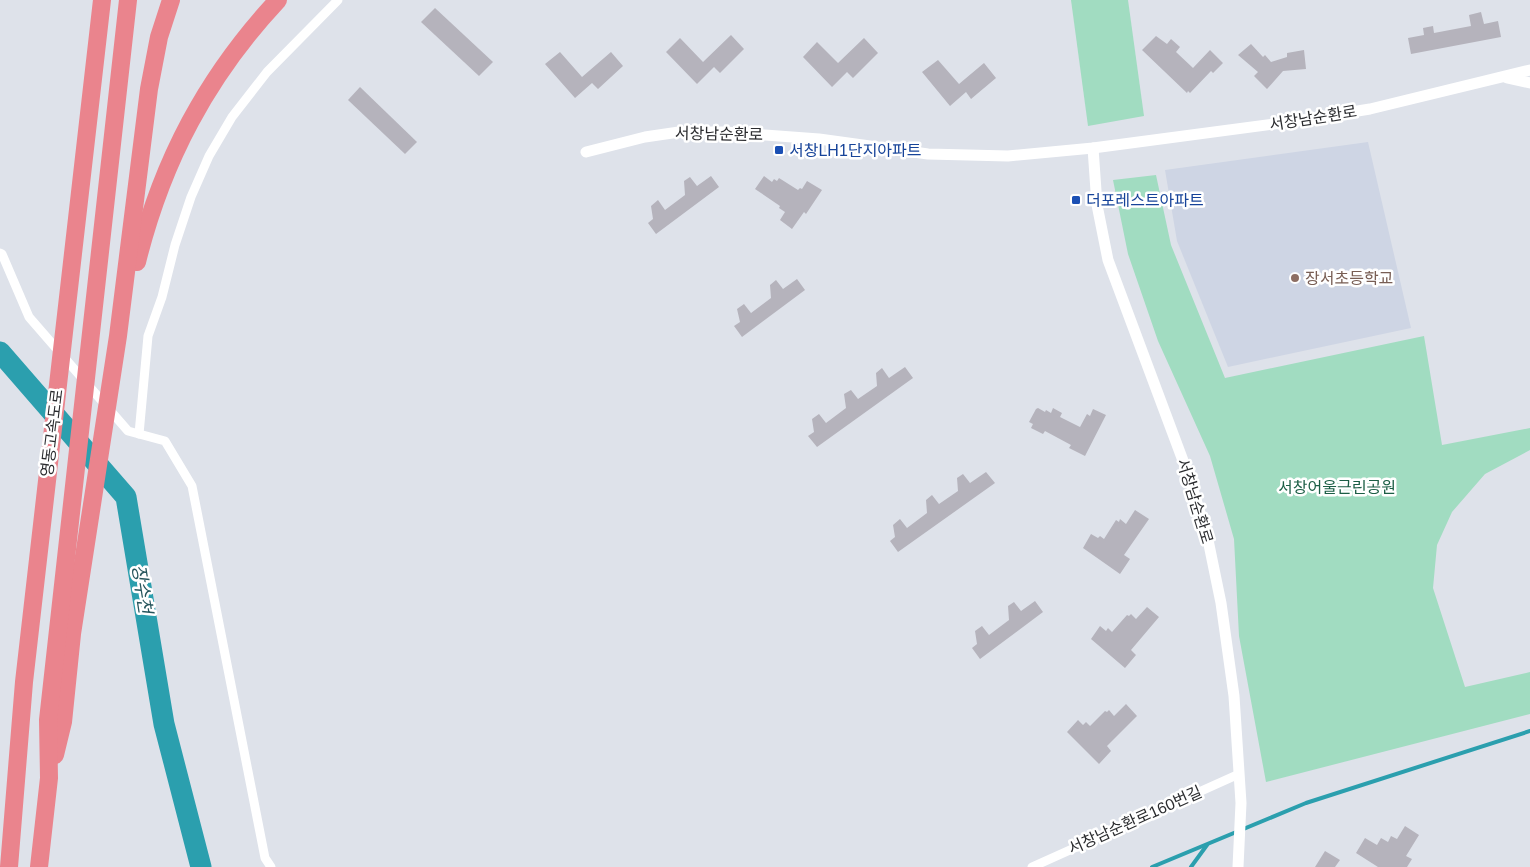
<svg xmlns="http://www.w3.org/2000/svg" width="1530" height="867" font-family="Helvetica,'Noto Sans KR',sans-serif">
	<style>
		.built { fill: #ced5e4 }
		.green { fill: #a1dcc1 }
		.lines { fill: none; stroke-linecap: round; stroke-linejoin: round }
		.stream { stroke: #2b9fae; stroke-width: 4 }
		.river { stroke: #2b9fae; stroke-width: 21 }
		.building { fill: #b5b3bc }
		.minor { stroke: #fff; stroke-width: 9 }
		.tertiary { stroke: #fff; stroke-width: 11 }
		.motorway { stroke: #ea848d; stroke-width: 18 }
		.transit-dot { fill: #1a4fb4; stroke: #fff; stroke-width: 2 }
		.education-dot { fill: #8d6e63; stroke: #fff; stroke-width: 2 }
		.labels { text-anchor: middle; dominant-baseline: central; stroke-width: 5; stroke-linejoin: round; paint-order: stroke }
		.street-label { font-size: 16px; fill: #2b2c2f; stroke: #fff }
		.transit-label { font-size: 16px; fill: #164399; stroke: #fff; text-anchor: start }
		.education-label { font-size: 16px; fill: #785e54; stroke: #fff; text-anchor: start }
		.park-label { font-size: 16px; fill: #1b5e45; stroke: #fff }
		.water-label { font-size: 18px; font-style: italic; fill: #26555c; stroke: #fff }
	</style>
	<rect width="100%" height="100%" fill="#dee2ea"/>
	<!-- built -->
	<path class="built" d="M1368 142 1411 328 1228 367 1177 241 1165 170Z"/>
	<!-- green -->
	<g class="green">
		<path d="M1071 0H1128L1144 116 1088 126Z"/>
		<path d="M1156 175 1171 245 1225 378 1424 336 1442 445 1530 428V450L1485 474 1452 512 1437 545 1433 588 1465 687 1530 672V714L1266 782 1239 636 1234 539 1210 456 1158 341 1128 254 1113 180Z"/>
	</g>
	<g class="lines">
		<!-- stream -->
		<g class="stream">
			<path d="M1152 867 1306 803 1530 731"/>
			<path d="M1191 867 1207 845"/>
		</g>
		<!-- river -->
		<path class="river" d="M0 352 126 497 164 724 201 867"/>
	</g>
	<!-- building -->
	<g class="building">
		<path d="M435 8 493 62 479 76 421 22Z"/>
		<path d="M1481 12 1484 24 1498 21 1501 37 1411 54 1408 38 1424 35 1423 28 1433 26 1434 33 1471 26 1469 15Z"/>
		<path d="M731 35 744 49 720 73 714 67 697 84 666 52 680 38 703 62Z"/>
		<path d="M1156 36 1167 44 1171 39 1180 47 1176 52 1193 68 1210 50 1223 63 1213 73 1211 71 1190 93 1188 91 1187 93 1142 50Z"/>
		<path d="M864 38 878 53 853 78 847 72 832 87 803 57 817 42 838 63Z"/>
		<path d="M1251 44 1263 57 1265 55 1271 62 1287 57V53L1304 50 1306 69 1283 71 1267 89 1254 76 1258 72 1238 55Z"/>
		<path d="M560 52 582 77 611 52 623 66 598 89 592 83 575 98 545 64Z"/>
		<path d="M938 60 959 84 984 63 996 78 971 99 966 92 950 106 922 72Z"/>
		<path d="M360 87 417 142 405 154 348 100Z"/>
		<path d="M711 176 719 187 656 234 648 223 653 219 651 206 658 200 665 210 685 195 684 181 690 177 697 186Z"/>
		<path d="M764 176 772 182 774 179 777 181 779 178 798 190 800 188 802 189 807 181 822 190 806 214 804 212 792 229 780 220 785 212 779 208 780 206 755 189Z"/>
		<path d="M797 279 805 290 742 337 734 326 740 322 737 309 744 304 751 313 771 298 770 285 776 280 783 289Z"/>
		<path d="M905 367 913 378 817 447 808 436 814 432 812 419 819 414 826 423 846 408 844 394 851 390 858 399 877 386 876 373 882 368 889 378Z"/>
		<path d="M1038 408 1045 412 1046 410 1051 413 1053 408 1062 413 1060 417 1080 427 1087 414 1090 416 1093 409 1106 415 1085 456 1069 448 1071 445 1045 431 1043 434 1031 428 1033 424 1029 422 1036 409Z"/>
		<path d="M986 472 995 483 898 552 890 541 895 537 893 525 900 519 907 528 927 513 926 500 932 495 939 504 958 491 957 478 963 474 970 483Z"/>
		<path d="M1135 510 1149 519 1124 555 1130 559 1120 574 1083 548 1091 534 1098 538 1100 536 1104 539 1116 520 1119 522 1120 519 1126 524Z"/>
		<path d="M1035 601 1043 612 980 659 972 648 977 644 975 631 982 626 989 635 1009 620 1008 606 1014 602 1021 611Z"/>
		<path d="M1147 607 1159 617 1131 650 1136 655 1125 668 1091 639 1100 626 1106 631 1108 628 1112 632 1127 615 1129 616 1131 614 1136 619Z"/>
		<path d="M1126 704 1137 716 1107 746 1111 751 1099 764 1067 732 1078 720 1083 725 1086 722 1090 726 1105 711 1107 712 1109 710 1114 716Z"/>
		<path d="M1405 826 1419 835 1406 856 1412 859 1407 867H1378L1356 853 1365 838 1377 845 1381 838 1388 842 1391 836 1397 839Z"/>
		<path d="M1325 851 1340 860 1335 867H1315Z"/>
	</g>
	<g class="lines">
		<!-- minor -->
		<g class="minor">
			<path d="M0 253 2 254 29 317 128 431 165 441 192 486 265 858 271 867"/>
			<path d="M139 434 148 336 162 297 175 245 191 197 209 156 232 117 267 72 338 0"/>
			<path d="M1032 867 1239 774"/>
		</g>
		<!-- tertiary -->
		<g class="tertiary">
			<path d="M1507 78 1530 83"/>
			<path d="M1093 148 1097 205 1108 260 1188 474 1207 535 1221 603 1234 696 1241 803 1238 867"/>
			<path d="M586 152 645 137 679 132H725L819 139 928 154 1008 156 1093 148 1289 122 1370 109 1530 70"/>
		</g>
		<!-- motorway -->
		<g class="motorway">
			<path d="M137 262C162 161 207 76 278 0"/>
			<path d="M55 755 63 722 72 634 118 336 149 89 159 37 171 0"/>
			<path d="M9 867 24 682 102 0"/>
			<path d="M39 867 49 778 48 720 128 0"/>
		</g>
	</g>
	<!-- markers -->
	<g class="transit-dot">
		<rect x="774" y="145" width="10" height="10" rx="2.5"/>
		<rect x="1071" y="195" width="10" height="10" rx="2.5"/>
	</g>
	<circle class="education-dot" cx="1295" cy="278" r="5"/>
	<g class="labels">
		<!-- street labels -->
		<g class="street-label">
			<text transform="translate(1313 118) rotate(-9)">서창남순환로</text>
			<text transform="translate(719 134) rotate(1)">서창남순환로</text>
			<text transform="translate(52 433) rotate(-83)">영동고속도로</text>
			<text transform="translate(1195 501) rotate(73)">서창남순환로</text>
			<text transform="translate(1135 820) rotate(-24)">서창남순환로160번길</text>
		</g>
		<!-- transit labels -->
		<g class="transit-label">
			<text x="789" y="150">서창LH1단지아파트</text>
			<text x="1086" y="200">더포레스트아파트</text>
		</g>
		<!-- education labels -->
		<g class="education-label">
			<text x="1305" y="278">장서초등학교</text>
		</g>
		<!-- park labels -->
		<g class="park-label">
			<text x="1337" y="487">서창어울근린공원</text>
		</g>
		<!-- water labels -->
		<g class="water-label">
			<text transform="translate(142 589) rotate(81)">장수천</text>
		</g>
	</g>
</svg>
